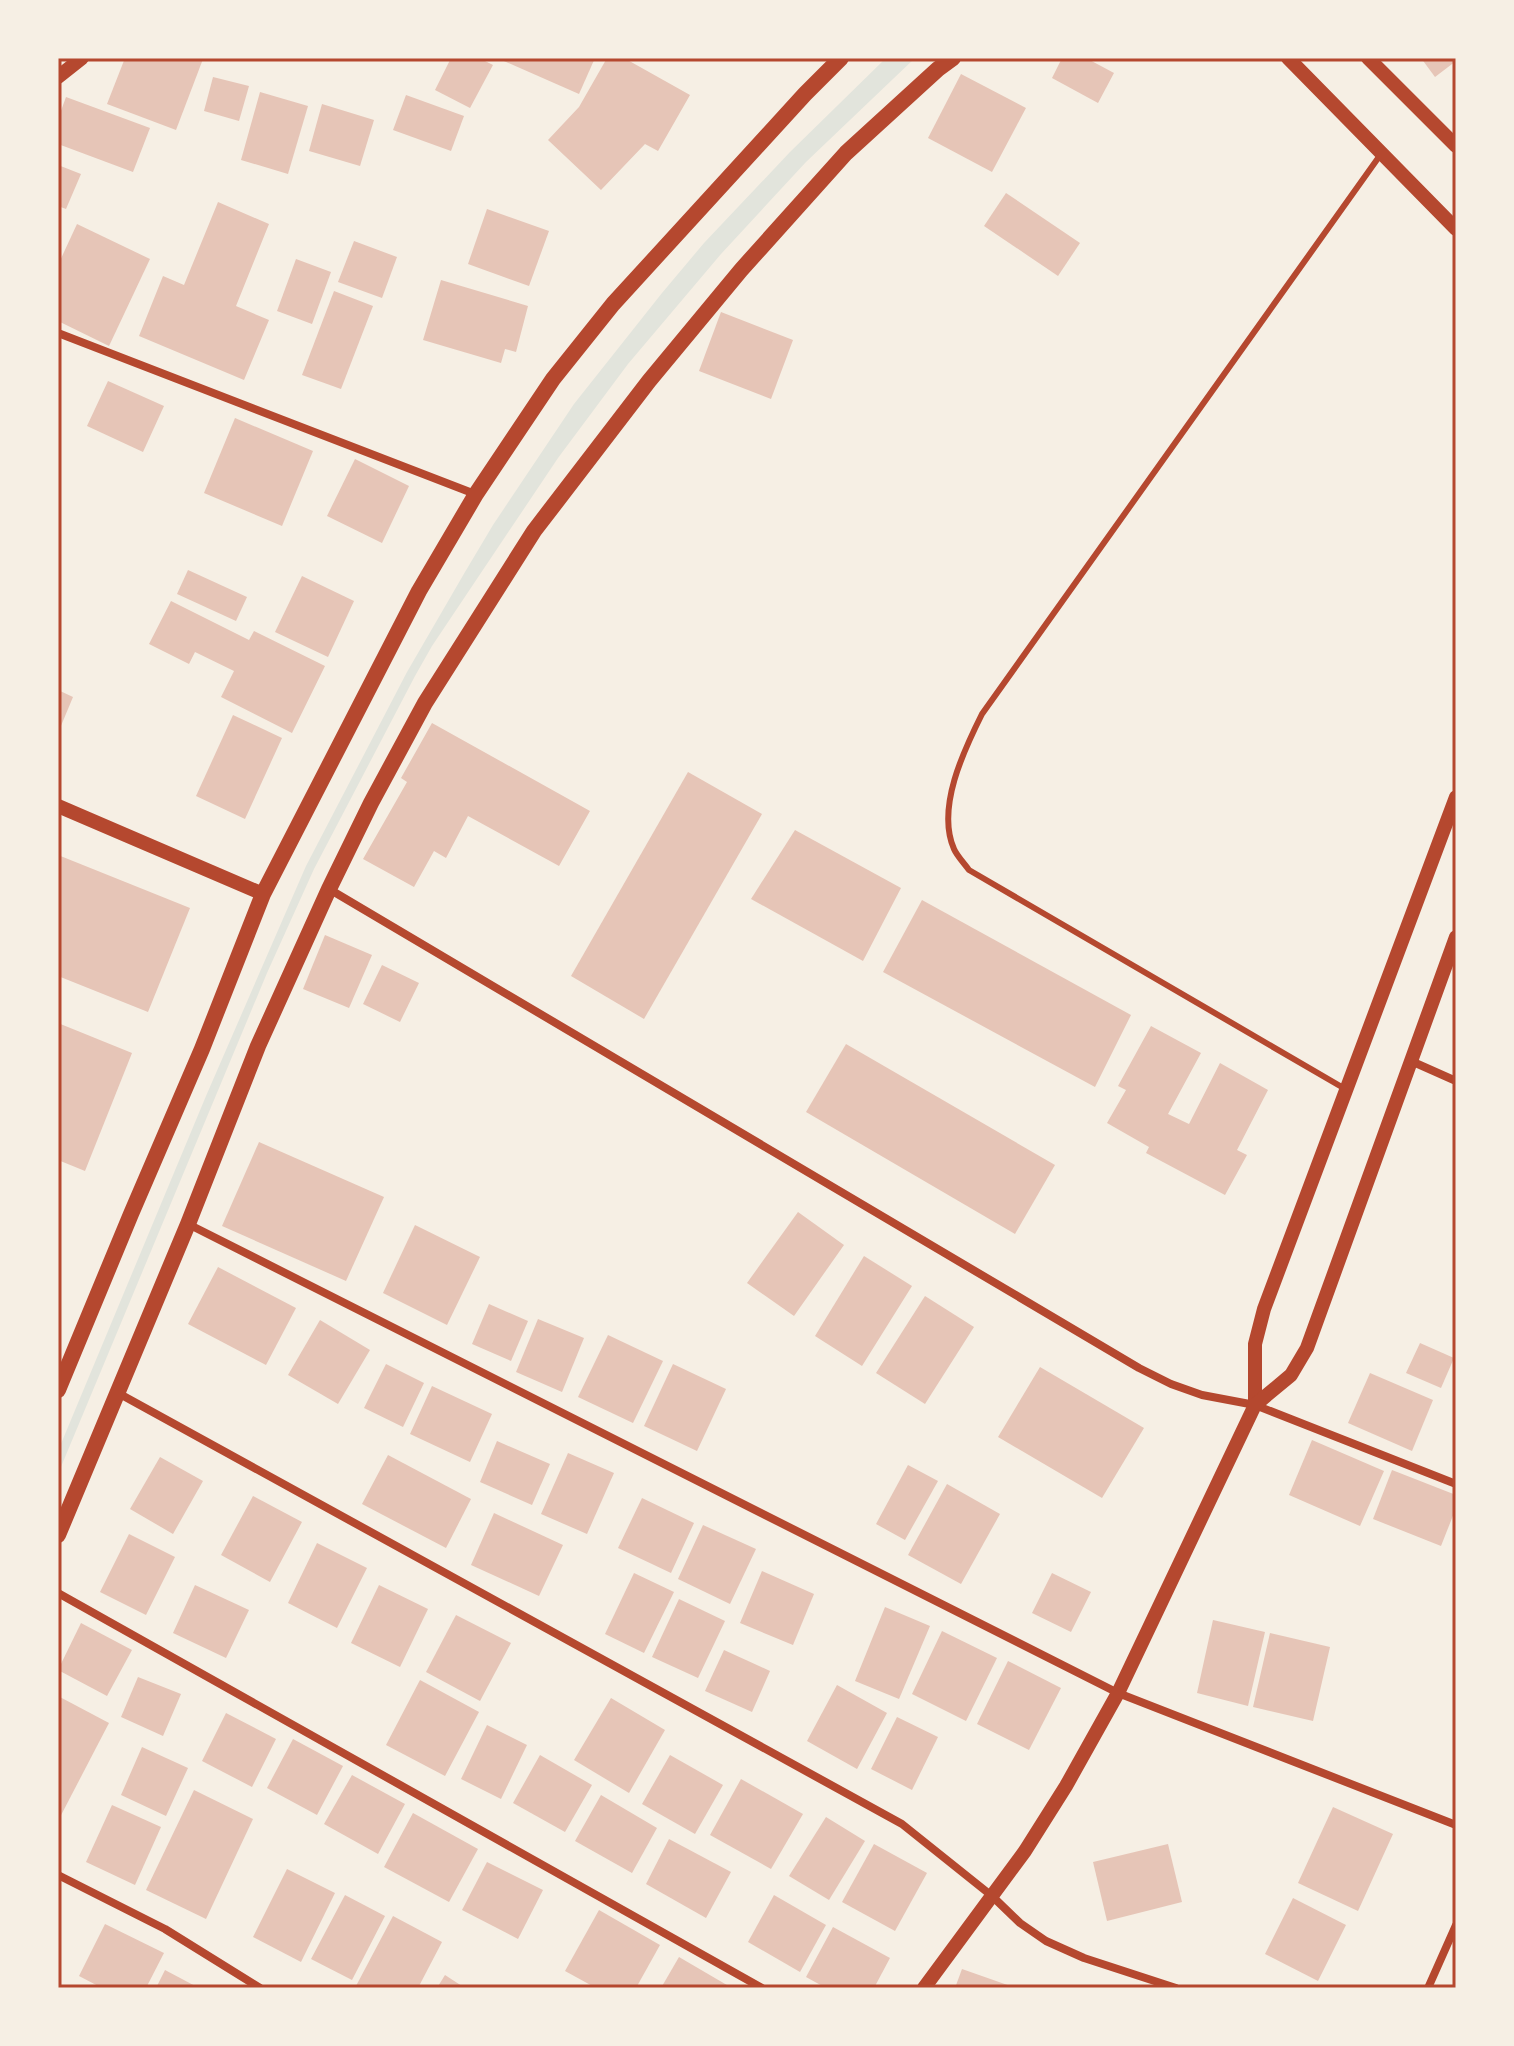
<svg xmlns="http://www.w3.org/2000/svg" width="1514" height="2046" font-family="Figtree,sans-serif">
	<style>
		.green { fill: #e2e4dc }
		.building { fill: #e6c5b7 }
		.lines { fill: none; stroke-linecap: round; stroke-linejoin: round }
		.service { stroke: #b5482f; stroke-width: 6 }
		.minor { stroke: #b5482f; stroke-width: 8 }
		.tertiary { stroke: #b5482f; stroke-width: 14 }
		.secondary { stroke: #b5482f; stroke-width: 16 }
		.neatline { fill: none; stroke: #b5482f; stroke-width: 3 }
	</style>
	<rect width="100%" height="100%" fill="#f6efe4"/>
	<!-- green -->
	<path class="green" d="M886 58H915L806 162 721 254 628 364 558 458 432 646 415 676 314 869 267 973 58 1474V1451L206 1096 306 866 407 672 465 572 493 525 574 404 662 293 704 243 790 152Z"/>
	<!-- building -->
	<g class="building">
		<path d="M125 58 203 59 176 130 107 104Z"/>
		<path d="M451 58H479L493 65 470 108 435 90Z"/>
		<path d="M497 58H595L579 94Z"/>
		<path d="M607 58H624L690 95 658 151 645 144 601 190 548 140 579 107Z"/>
		<path d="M1062 58H1086L1114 73 1098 103 1052 78Z"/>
		<path d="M1421 58H1456V61L1435 77Z"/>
		<path d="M961 74 1026 108 992 172 928 138Z"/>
		<path d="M213 77 249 86 239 121 204 111Z"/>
		<path d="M260 92 308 106 288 174 241 160Z"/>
		<path d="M406 95 464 116 451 151 393 130Z"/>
		<path d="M66 97 150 128 133 172 58 144V119Z"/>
		<path d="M322 104 374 120 360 166 309 151Z"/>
		<path d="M58 165 81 174 66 209 58 206Z"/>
		<path d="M1006 193 1080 243 1058 276 984 226Z"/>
		<path d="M218 202 269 224 236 306 269 320 244 380 139 336 163 276 184 285Z"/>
		<path d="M487 209 549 231 529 286 468 264Z"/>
		<path d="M77 224 150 259 109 346 58 321V265Z"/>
		<path d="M354 241 397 257 382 298 338 282Z"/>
		<path d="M296 259 331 272 312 324 277 311Z"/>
		<path d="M441 280 528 306 516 352 505 349 501 363 423 340Z"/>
		<path d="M334 291 373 306 341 389 302 375Z"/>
		<path d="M721 312 793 340 771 399 699 371Z"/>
		<path d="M108 381 164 406 143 452 87 426Z"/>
		<path d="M235 418 313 451 282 526 204 493Z"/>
		<path d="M355 459 409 486 382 543 327 516Z"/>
		<path d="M188 570 247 597 236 621 177 594Z"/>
		<path d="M302 576 354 601 328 657 275 632Z"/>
		<path d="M171 601 249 640 254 631 325 666 292 733 221 697 234 671 195 652 189 664 149 644Z"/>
		<path d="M58 690 73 697 58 733Z"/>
		<path d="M233 715 282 738 245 819 196 796Z"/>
		<path d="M432 723 590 811 559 866 468 816 446 858 434 851 414 887 363 859 407 782 401 778Z"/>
		<path d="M688 772 762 814 644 1019 571 976Z"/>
		<path d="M795 830 901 888 863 961 751 899Z"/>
		<path d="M58 855 190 908 148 1012 58 976Z"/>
		<path d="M922 900 1131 1015 1095 1087 883 972Z"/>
		<path d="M325 935 372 955 349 1008 303 989Z"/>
		<path d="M382 965 419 983 400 1022 363 1004Z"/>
		<path d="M58 1023 132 1053 85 1171 58 1160Z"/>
		<path d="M1151 1026 1201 1053 1168 1114 1189 1124 1220 1063 1268 1090 1237 1150 1247 1155 1225 1195 1146 1153 1149 1147 1107 1123 1126 1090 1118 1086Z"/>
		<path d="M846 1044 1055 1165 1015 1234 806 1112Z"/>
		<path d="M259 1142 384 1197 346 1281 222 1226Z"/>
		<path d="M798 1212 844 1245 794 1316 747 1283Z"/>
		<path d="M415 1225 480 1257 447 1325 383 1293Z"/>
		<path d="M864 1256 912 1286 862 1366 815 1336Z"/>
		<path d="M218 1267 296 1308 266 1365 188 1324Z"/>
		<path d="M925 1296 974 1327 925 1404 876 1373Z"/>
		<path d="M489 1304 528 1321 511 1361 472 1344Z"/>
		<path d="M538 1319 584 1338 562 1392 516 1372Z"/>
		<path d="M320 1320 370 1350 338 1404 288 1375Z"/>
		<path d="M608 1335 663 1361 633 1423 578 1397Z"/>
		<path d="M1420 1343 1454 1358 1441 1388 1406 1373Z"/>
		<path d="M386 1364 424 1383 403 1427 364 1408Z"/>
		<path d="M673 1364 726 1389 697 1451 644 1426Z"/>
		<path d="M1040 1367 1144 1428 1102 1498 998 1437Z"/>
		<path d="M1370 1373 1433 1400 1412 1451 1348 1423Z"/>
		<path d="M432 1386 492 1414 470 1462 410 1434Z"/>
		<path d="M1312 1440 1384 1471 1360 1526 1289 1495Z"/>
		<path d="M497 1441 550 1464 532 1505 480 1482Z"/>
		<path d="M568 1453 614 1473 587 1534 541 1514Z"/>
		<path d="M388 1455 471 1499 446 1548 362 1504Z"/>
		<path d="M160 1457 203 1481 173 1534 130 1509Z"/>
		<path d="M908 1465 938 1481 905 1540 876 1524Z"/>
		<path d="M1392 1470 1456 1495V1508L1441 1546 1373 1519Z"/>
		<path d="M947 1484 1000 1514 961 1584 908 1555Z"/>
		<path d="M253 1496 302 1522 270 1582 221 1555Z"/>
		<path d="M642 1498 694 1523 671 1573 618 1548Z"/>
		<path d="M494 1513 563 1545 539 1596 471 1565Z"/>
		<path d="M703 1525 756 1549 730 1604 678 1579Z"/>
		<path d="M129 1534 175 1557 146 1615 100 1592Z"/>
		<path d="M317 1543 367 1568 337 1628 288 1603Z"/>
		<path d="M762 1571 814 1594 793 1645 740 1623Z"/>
		<path d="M634 1573 674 1592 644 1653 605 1634Z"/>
		<path d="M1052 1573 1091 1592 1071 1632 1032 1613Z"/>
		<path d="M195 1585 249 1610 226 1658 173 1633Z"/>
		<path d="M379 1585 428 1609 400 1667 351 1643Z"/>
		<path d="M679 1599 725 1621 698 1678 652 1657Z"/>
		<path d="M885 1607 930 1626 899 1699 855 1681Z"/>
		<path d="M456 1615 511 1643 480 1701 426 1672Z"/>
		<path d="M1213 1620 1265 1632 1248 1706 1197 1693Z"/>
		<path d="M81 1623 132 1650 107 1696 58 1670Z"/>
		<path d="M942 1631 997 1658 966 1721 912 1694Z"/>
		<path d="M1270 1633 1330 1647 1313 1721 1253 1707Z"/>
		<path d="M724 1650 770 1671 752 1712 705 1691Z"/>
		<path d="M1008 1661 1061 1688 1029 1750 977 1724Z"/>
		<path d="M138 1677 181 1694 163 1736 121 1717Z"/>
		<path d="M420 1680 479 1712 445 1776 386 1745Z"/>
		<path d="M837 1685 887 1713 857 1769 807 1741Z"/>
		<path d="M58 1696 109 1723 58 1821Z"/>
		<path d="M611 1698 665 1730 629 1793 574 1760Z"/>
		<path d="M226 1713 276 1739 252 1787 202 1761Z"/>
		<path d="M897 1717 938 1737 912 1790 871 1769Z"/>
		<path d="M487 1725 527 1745 501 1799 461 1779Z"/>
		<path d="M293 1739 343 1766 317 1815 267 1788Z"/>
		<path d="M142 1747 188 1768 166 1816 121 1795Z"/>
		<path d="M540 1755 592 1785 565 1832 513 1803Z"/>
		<path d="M670 1755 723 1785 695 1834 642 1804Z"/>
		<path d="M352 1775 405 1804 378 1854 324 1824Z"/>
		<path d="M741 1779 803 1814 771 1869 710 1835Z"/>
		<path d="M194 1790 253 1819 206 1919 146 1890Z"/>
		<path d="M601 1795 657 1828 632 1873 575 1841Z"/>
		<path d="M112 1805 161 1827 135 1885 86 1862Z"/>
		<path d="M1333 1807 1393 1834 1358 1911 1298 1883Z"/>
		<path d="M413 1813 478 1849 449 1902 384 1867Z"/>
		<path d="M826 1817 865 1841 829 1900 789 1876Z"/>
		<path d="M669 1839 731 1872 706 1918 646 1884Z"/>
		<path d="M874 1844 927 1873 895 1931 842 1902Z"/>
		<path d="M1168 1844 1182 1902 1107 1921 1093 1862Z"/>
		<path d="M487 1862 543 1890 518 1939 462 1910Z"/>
		<path d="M287 1869 335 1893 301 1962 253 1937Z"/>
		<path d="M345 1895 385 1916 352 1980 311 1959Z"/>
		<path d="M774 1895 826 1925 800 1972 748 1942Z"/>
		<path d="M1293 1898 1346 1925 1318 1981 1265 1954Z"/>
		<path d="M599 1910 660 1945 636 1988H596L565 1971Z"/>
		<path d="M393 1916 442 1942 418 1988H359L356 1986Z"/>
		<path d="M105 1924 164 1953 146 1988H102L79 1976Z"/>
		<path d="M833 1927 890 1958 874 1988H826L806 1977Z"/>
		<path d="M679 1957 732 1988H661Z"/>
		<path d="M962 1969 1016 1988H955Z"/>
		<path d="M165 1970 199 1988H156Z"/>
		<path d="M445 1975 465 1988H437Z"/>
	</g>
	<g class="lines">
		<!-- service -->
		<path class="service" d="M1347 1090 969 870C964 863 957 856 954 849 936 808 964 750 982 714L1381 154"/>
		<!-- minor -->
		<g class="minor">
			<path d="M58 333 475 494"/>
			<path d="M329 889 1139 1368 1171 1384 1202 1395 1255 1405 1456 1484"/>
			<path d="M1411 1061 1456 1081"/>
			<path d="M188 1224 1118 1693 1456 1825"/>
			<path d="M118 1393 902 1824 992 1896 1020 1923 1046 1941 1084 1958 1176 1988"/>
			<path d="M58 1593 762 1988"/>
			<path d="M58 1875 165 1929 260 1988"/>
			<path d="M1428 1988 1456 1925"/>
		</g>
		<!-- tertiary -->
		<g class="tertiary">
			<path d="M1288 58 1456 229"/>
			<path d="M1368 58 1456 146"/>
			<path d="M58 77 82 58"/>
			<path d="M58 806 263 894"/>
			<path d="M1255 1405V1344L1264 1309 1456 797"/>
			<path d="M924 1988 1025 1851 1066 1786 1118 1693 1255 1405 1291 1375 1307 1348 1456 937"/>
		</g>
		<!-- secondary -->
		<g class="secondary">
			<path d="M58 1390 131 1214 202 1049 263 894 419 591 476 494 553 379 613 304 805 94 841 58"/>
			<path d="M58 1535 188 1224 258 1046 329 889 371 803 425 703 534 531 649 381 741 270 846 153 938 69 953 58"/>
		</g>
	</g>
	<!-- border -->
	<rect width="1514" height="2046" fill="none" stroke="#f6efe4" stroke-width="120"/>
	<rect x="60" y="60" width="1394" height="1926" class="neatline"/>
</svg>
